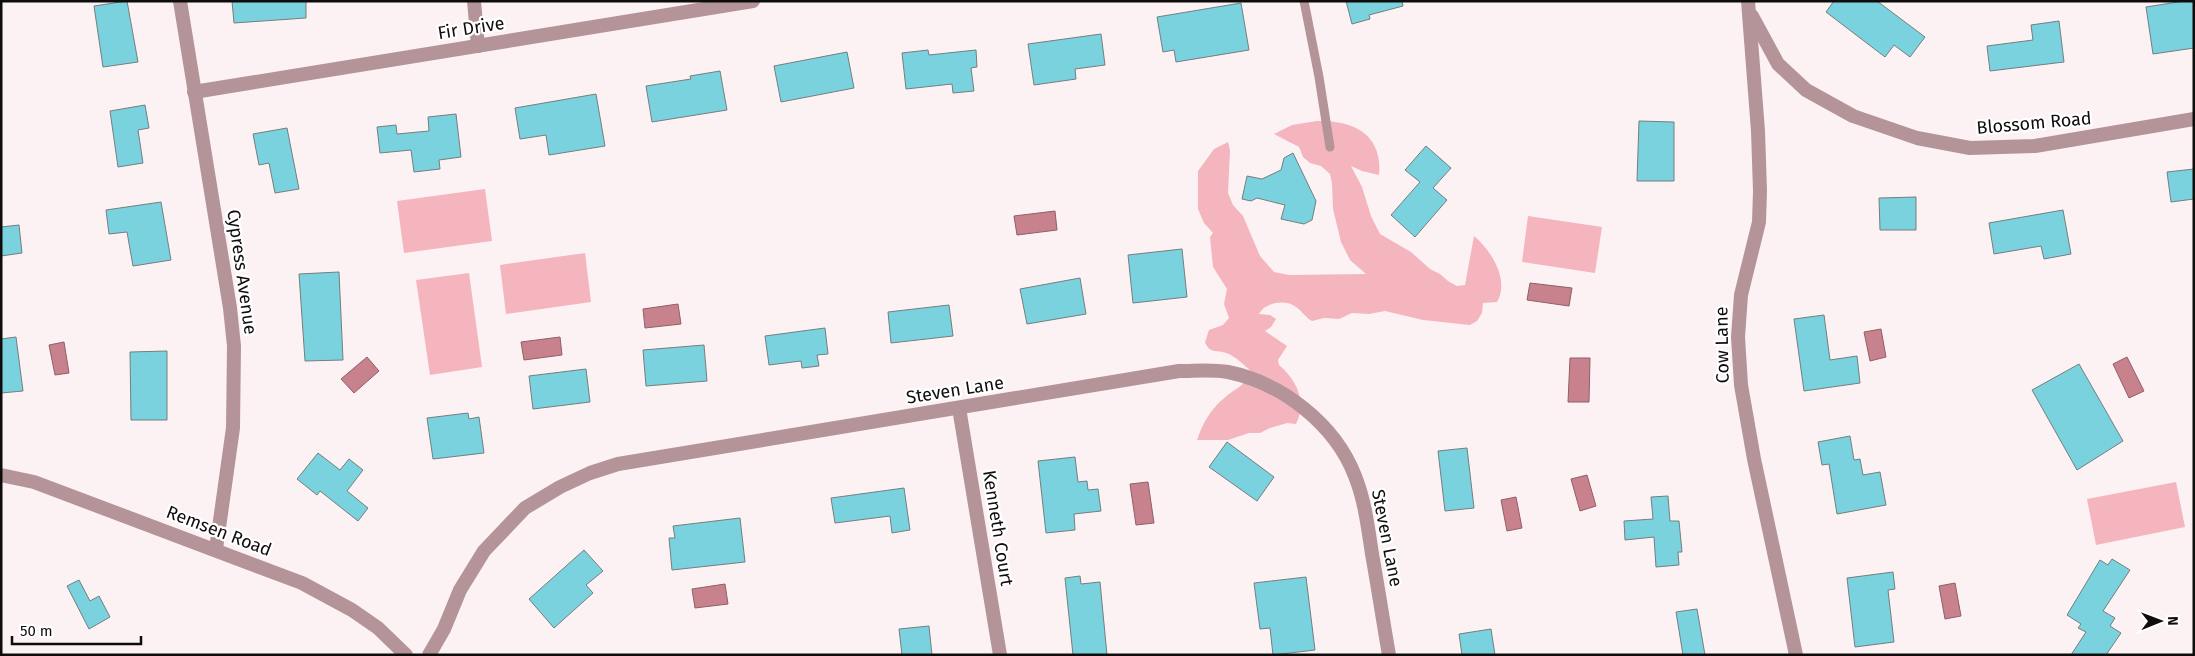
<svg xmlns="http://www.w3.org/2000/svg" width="2195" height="656" font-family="'Fira Sans',sans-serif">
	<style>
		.green { fill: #f4b5be }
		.water { fill: #c7828e; stroke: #905f67 }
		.building { fill: #79d2dd; stroke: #757e7f }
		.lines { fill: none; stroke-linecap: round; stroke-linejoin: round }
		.service { stroke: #b59499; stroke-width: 9 }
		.minor { stroke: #b59499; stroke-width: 14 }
		.labels { text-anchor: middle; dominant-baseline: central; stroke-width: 4.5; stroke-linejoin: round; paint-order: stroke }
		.street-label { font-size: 18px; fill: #0f0c0c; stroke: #fff }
	</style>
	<rect width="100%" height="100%" fill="#fcf2f3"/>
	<!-- green -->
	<g class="green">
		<path d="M1317 121C1353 120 1383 134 1379 175L1362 171 1351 166 1362 187 1371 216 1380 234 1411 252 1430 269 1440 274 1448 281 1457 286 1465 285 1474 236C1491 250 1510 280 1497 302L1483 303 1482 313 1477 321 1470 325 1423 320 1385 311 1369 314 1352 313 1339 319 1324 318 1312 321C1305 317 1302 311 1296 307 1286 299 1265 302 1259 314L1270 315 1276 319 1271 327 1265 331 1287 346 1278 360 1279 365C1297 380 1307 402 1296 424L1287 423 1270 428 1260 433H1249L1228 440H1197C1202 425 1210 410 1223 399 1237 387 1241 389 1252 372 1245 366 1237 358 1229 354 1218 349 1210 355 1205 342L1209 330 1223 325 1229 318 1224 304 1227 289 1213 267 1210 237 1213 233 1204 223 1198 209V171L1214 149 1228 142 1230 150 1228 193 1233 205 1243 216 1260 256 1274 272 1289 275 1366 274 1350 260 1341 242 1333 209 1332 184 1330 174 1321 166 1310 163 1303 157 1299 147 1274 134 1292 125Z"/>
		<path d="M485 189 492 241 404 253 397 201Z"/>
		<path d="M1528 216 1602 227 1595 273 1522 262Z"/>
		<path d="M585 253 591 302 506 314 500 265Z"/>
		<path d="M469 273 482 367 430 375 416 280Z"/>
		<path d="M2176 482 2185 527 2096 545 2087 499Z"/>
	</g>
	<!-- water -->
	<g class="water">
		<path d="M1055 211 1057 230 1017 235 1014 216Z"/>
		<path d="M1530 283 1572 288 1569 306 1527 300Z"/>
		<path d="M678 304 681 324 645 328 643 309Z"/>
		<path d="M1881 329 1886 357 1870 361 1864 332Z"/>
		<path d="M560 337 562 355 524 360 521 342Z"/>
		<path d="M64 342 69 373 55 375 49 345Z"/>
		<path d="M367 357 379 371 354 393 341 379Z"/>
		<path d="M2127 357 2144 391 2129 398 2113 364Z"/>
		<path d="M1570 358H1590L1589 402H1568Z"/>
		<path d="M1587 475 1596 506 1580 511 1571 479Z"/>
		<path d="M1148 482 1154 523 1136 525 1130 484Z"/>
		<path d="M1516 497 1522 528 1507 531 1501 500Z"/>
		<path d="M1955 583 1961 616 1945 619 1939 586Z"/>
		<path d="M725 584 728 604 695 608 692 589Z"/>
	</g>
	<!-- building -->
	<g class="building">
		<path d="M127 1 138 62 103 67 94 6Z"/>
		<path d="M232 1H306V18L234 23Z"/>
		<path d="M1346 1H1402L1403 6 1369 15 1370 19 1352 24Z"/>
		<path d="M1834 1H1877L1925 37 1910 57 1894 45 1885 57 1826 12Z"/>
		<path d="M2184 1H2194V48L2153 54 2146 7Z"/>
		<path d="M1241 3 1249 50 1176 62 1174 50 1163 52 1157 17Z"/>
		<path d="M2059 21 2064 62 1990 71 1987 46 2033 40 2031 25Z"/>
		<path d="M1101 34 1105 65 1075 69 1076 79 1034 85 1028 44Z"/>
		<path d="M928 50 929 55 976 50 977 67 971 68 974 91 953 93 952 84 906 89 902 53Z"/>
		<path d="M847 52 854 88 781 102 774 66Z"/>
		<path d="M720 71 727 110 652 122 646 86 691 79 690 76Z"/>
		<path d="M596 94 605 146 549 155 546 135 520 139 515 108Z"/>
		<path d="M145 105 149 128 138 130 143 163 118 167 110 111Z"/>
		<path d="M456 114 461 157 439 160 440 169 414 172 411 150 380 153 377 127 396 125 397 134 429 131 428 117Z"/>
		<path d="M1639 121 1674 122V181H1637Z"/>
		<path d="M287 128 299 189 275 193 269 163 259 165 253 134Z"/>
		<path d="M1426 146 1451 168 1433 188 1447 200 1415 237 1391 215 1420 182 1405 170Z"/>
		<path d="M1293 153 1316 201 1312 220 1304 224 1281 219 1285 205 1257 198 1251 201 1242 199 1247 176 1262 179 1281 170 1284 158Z"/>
		<path d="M2194 169V199L2171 202 2167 172Z"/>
		<path d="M1916 197V230H1880L1879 198Z"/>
		<path d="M161 202 171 260 133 266 127 232 109 234 106 210Z"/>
		<path d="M2063 210 2071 254 2044 259 2041 246 1994 254 1989 223Z"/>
		<path d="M19 225 22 253 1 256V227Z"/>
		<path d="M1182 249 1187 297 1133 303 1128 255Z"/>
		<path d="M339 272 343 360 305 361 299 274Z"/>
		<path d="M1080 278 1086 314 1027 324 1020 289Z"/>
		<path d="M949 305 953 336 891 343 888 312Z"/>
		<path d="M1824 315 1830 360 1857 356 1860 383 1804 391 1794 319Z"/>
		<path d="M825 328 828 354 817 355 819 366 802 368 801 361 769 365 765 336Z"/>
		<path d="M16 337 23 391 1 393V339Z"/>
		<path d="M704 345 707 381 646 386 643 350Z"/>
		<path d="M167 351V420H131L130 352Z"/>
		<path d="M2079 364 2123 441 2077 470 2032 390Z"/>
		<path d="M586 369 590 402 533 409 529 376Z"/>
		<path d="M468 413 469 419 479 417 484 453 433 459 427 418Z"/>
		<path d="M1850 436 1854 460 1860 459 1863 475 1880 472 1886 505 1837 514 1829 464 1822 465 1818 442Z"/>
		<path d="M1227 442 1274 477 1257 501 1209 467Z"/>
		<path d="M1467 448 1474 508 1445 511 1438 451Z"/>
		<path d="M318 453 340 470 349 459 363 470 347 491 368 508 358 521 320 491 317 495 297 479Z"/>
		<path d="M1075 457 1078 482 1087 481 1088 490 1098 489 1101 511 1074 514 1075 530 1046 533 1038 461Z"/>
		<path d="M904 488 910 530 892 533 890 516 835 523 831 498Z"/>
		<path d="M1668 496 1670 521H1679L1682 552H1678L1679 565 1656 567 1654 537 1625 540 1624 521 1653 519 1651 497Z"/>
		<path d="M740 518 745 562 672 570 669 538H675L673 526Z"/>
		<path d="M584 550 603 571 586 585 593 593 554 628 529 599Z"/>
		<path d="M2112 559 2130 570 2103 611 2115 618 2110 626 2121 633 2106 655H2071L2086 632 2078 628 2081 624 2067 615 2100 560 2108 565Z"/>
		<path d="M1893 572 1895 589 1888 590 1894 642 1855 647 1847 578Z"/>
		<path d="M1080 576 1081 584 1100 582 1107 655H1073L1065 578Z"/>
		<path d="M1306 577 1315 650 1273 655 1270 628 1260 629 1254 583Z"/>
		<path d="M79 580 90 601 99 596 110 617 89 629 67 586Z"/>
		<path d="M1697 609 1705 655H1683L1676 612Z"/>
		<path d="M929 626 932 655H902L899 629Z"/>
		<path d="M1491 629 1495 655H1462L1459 634Z"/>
	</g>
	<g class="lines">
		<!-- service -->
		<path class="service" d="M1304 1 1319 77 1330 147"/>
		<!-- minor -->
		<g class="minor">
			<path d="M180 1 230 308 234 346 233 428 216 549"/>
			<path d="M474 1 478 46"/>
			<path d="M1748 1 1758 131 1760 191 1759 222 1741 295 1738 337 1741 385 1754 459 1796 655"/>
			<path d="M1752 16 1778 64 1806 90 1853 116 1917 138 1970 148 2035 146 2194 119"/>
			<path d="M194 92 753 1"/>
			<path d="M959 408 1000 655"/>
			<path d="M1 475 34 482 302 583 352 610 378 628 406 655"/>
			<path d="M429 655 444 629 460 590 484 551 525 508 560 487 590 473 618 464 1179 371C1195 371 1212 369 1228 372 1282 383 1335 424 1355 476 1365 501 1368 528 1372 554 1378 587 1383 621 1389 655"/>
		</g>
	</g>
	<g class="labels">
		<!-- street labels -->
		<g class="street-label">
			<text transform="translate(471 28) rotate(-9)">Fir Drive</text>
			<text transform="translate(2034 123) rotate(-5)">Blossom Road</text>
			<text transform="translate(242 272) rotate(82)">Cypress Avenue</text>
			<text transform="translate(1722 345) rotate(-91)">Cow Lane</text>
			<text transform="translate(955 390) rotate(-9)">Steven Lane</text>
			<text transform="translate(998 528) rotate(81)">Kenneth Court</text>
			<text transform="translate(219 531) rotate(21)">Remsen Road</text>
			<text transform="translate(1387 538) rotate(79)">Steven Lane</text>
		</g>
	</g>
	<!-- border -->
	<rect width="2195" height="656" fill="none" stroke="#0f0c0c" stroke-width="5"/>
	<!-- north arrow -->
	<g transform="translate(2160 621) rotate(89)" stroke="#ffffff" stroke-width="4" paint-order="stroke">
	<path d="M0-4L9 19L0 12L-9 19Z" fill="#0f0c0c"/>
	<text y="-8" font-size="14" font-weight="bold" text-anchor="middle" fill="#0f0c0c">N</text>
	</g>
	<!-- scale -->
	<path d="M12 636v8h129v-8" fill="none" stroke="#0f0c0c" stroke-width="2.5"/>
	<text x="20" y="636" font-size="15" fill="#0f0c0c" stroke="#ffffff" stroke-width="4" paint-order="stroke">50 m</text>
</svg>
